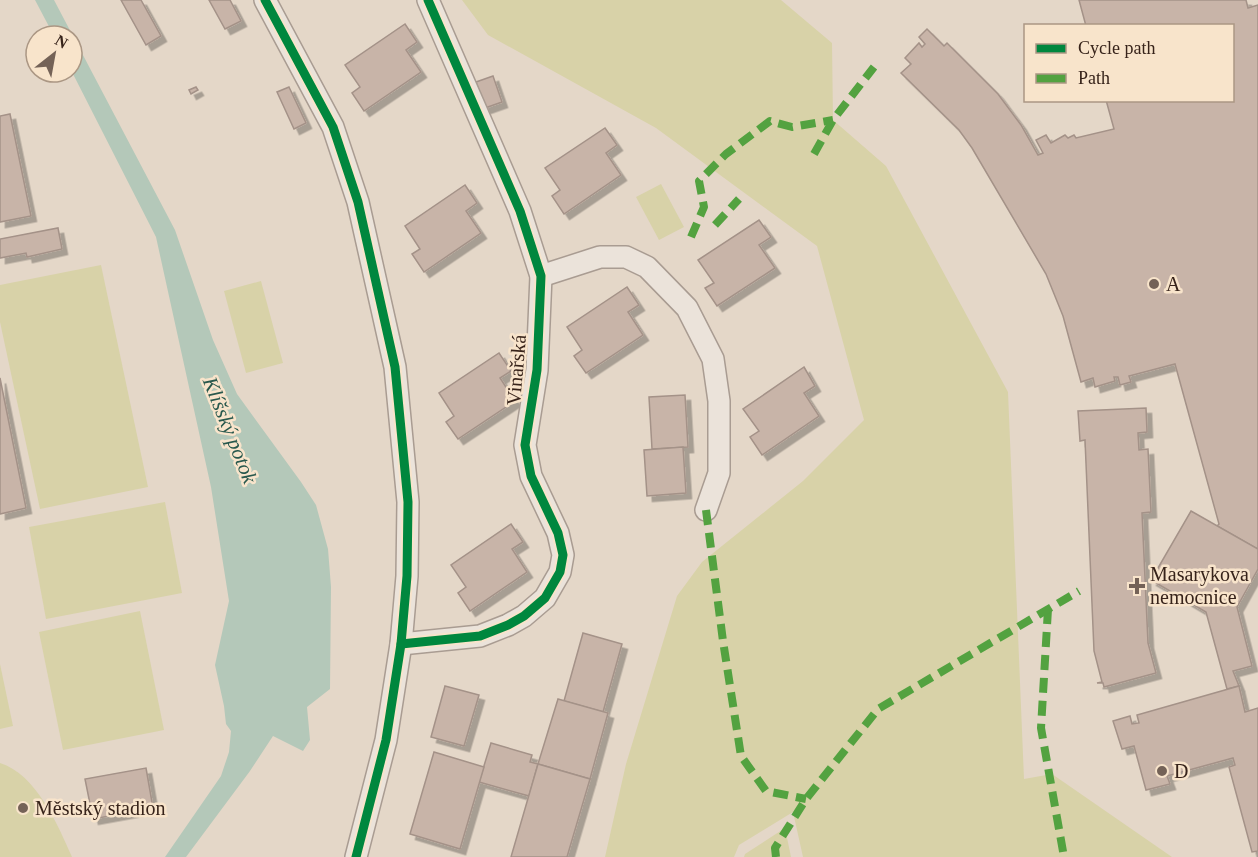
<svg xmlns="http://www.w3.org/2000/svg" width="1258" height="857" font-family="'Times New Roman',serif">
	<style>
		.green { fill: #d8d2a8 }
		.water { fill: #b4c8b9 }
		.building { fill: #c8b4a8; stroke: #a49288; stroke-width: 1.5; filter: url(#shadow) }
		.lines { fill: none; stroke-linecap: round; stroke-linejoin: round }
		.street-casing { stroke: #a99c92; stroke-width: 24 }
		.street { stroke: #ebe3da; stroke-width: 21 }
		.quiet { stroke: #53a240; stroke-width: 8; stroke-dasharray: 15 8; stroke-linecap: butt }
		.cycleway-casing { stroke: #f8e4cb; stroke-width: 13 }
		.cycleway { stroke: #00873e; stroke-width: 9 }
		.poi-dot { fill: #746257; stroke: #f8e4cb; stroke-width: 2 }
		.labels { text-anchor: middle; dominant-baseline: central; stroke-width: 5; stroke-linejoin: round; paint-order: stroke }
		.poi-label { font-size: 20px; fill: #37231a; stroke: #f8e4cb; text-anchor: start }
		.street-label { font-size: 20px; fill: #37231a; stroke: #f8e4cb }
		.water-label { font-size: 21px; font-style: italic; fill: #28584d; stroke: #f8e4cb }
	</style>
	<defs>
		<filter id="shadow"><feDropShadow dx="5.5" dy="5.5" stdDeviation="0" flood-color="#0004"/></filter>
	</defs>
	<rect width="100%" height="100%" fill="#e4d7c8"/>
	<!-- green -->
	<g class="green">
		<path d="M462 0H781L832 43 833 120 886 166 1008 392 1024 779 1052 774 1172 857H803L793 812 739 845 734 857H605L626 764 677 596 702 562 803 481 864 420 817 246 656 128 488 35Z"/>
		<path d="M661 184 684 227 659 240 636 197Z"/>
		<path d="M101 265 148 487 40 509 0 322V285Z"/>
		<path d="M261 281 283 363 246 373 224 291Z"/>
		<path d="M165 502 182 593 46 619 29 527Z"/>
		<path d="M140 611 164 730 63 750 39 632Z"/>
		<path d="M0 664 13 726 0 729Z"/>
		<path d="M0 763C36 774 58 825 72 857H0Z"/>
		<path d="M785 828 791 857H744L745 854Z"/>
	</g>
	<!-- water -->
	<path class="water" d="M35 0H54L175 230 213 340 237 394 301 482 316 505 328 549 331 587 330 689 307 707 310 740 303 751 273 736 250 771 186 857H165L221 776 229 752 231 731 226 724 224 706 215 665 229 601 211 487 156 237 72 72V36H54Z"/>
	<!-- building -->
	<g class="building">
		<path d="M121 0H141L161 36 146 45Z"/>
		<path d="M209 0H230L241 21 225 29Z"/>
		<path d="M1079 0H1246L1248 8 1258 5V549L1217 526 1219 524 1175 364 1129 376 1131 382 1120 385 1118 377H1114L1115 381 1095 387 1093 378 1081 382 1063 316 1046 274 972 148 959 130 901 73 911 64 905 58 919 43 922 47 925 44 919 37 927 29 944 46 947 43 998 94 1021 125 1038 155 1043 153 1036 140 1046 135 1051 143 1065 135 1068 138 1074 135 1076 138 1114 129 1106 100H1232V26H1086Z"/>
		<path d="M405 24 417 42 406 50 421 72 364 111 352 93 360 87 345 65Z"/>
		<path d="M493 76 502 102 485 108 476 82Z"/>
		<path d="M196 87 198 90 191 94 189 90Z"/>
		<path d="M289 87 306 123 294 129 277 92Z"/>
		<path d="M10 114 31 216 0 222V116Z"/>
		<path d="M605 128 617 145 606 153 621 175 564 214 552 196 560 190 545 168Z"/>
		<path d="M465 185 477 203 466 211 481 233 424 272 412 254 420 249 405 226Z"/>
		<path d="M759 220 771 237 759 245 775 268 717 306 705 288 714 283 698 260Z"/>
		<path d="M58 228 62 249 27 257 26 253 0 258V239Z"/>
		<path d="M627 287 639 305 628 312 643 335 586 373 574 356 582 350 567 327Z"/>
		<path d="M499 353 511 371 500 378 515 401 458 439 446 422 454 416 439 393Z"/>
		<path d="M804 367 815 386 804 393 819 416 762 455 750 437 759 431 743 409Z"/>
		<path d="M0 378 26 508 0 514Z"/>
		<path d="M685 395 688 447 652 449 649 397Z"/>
		<path d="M1146 408 1147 432 1138 433 1139 450 1148 449 1151 512 1142 513 1148 643 1156 673 1104 687 1103 683H1097L1102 682 1094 651 1085 440 1080 441 1078 411Z"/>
		<path d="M683 447 686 493 647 496 644 450Z"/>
		<path d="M1191 511 1258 549V569L1237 607 1252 666 1233 671 1239 686 1227 689 1206 612 1151 580Z"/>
		<path d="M511 524 523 542 512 549 527 572 470 611 458 593 466 587 451 565Z"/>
		<path d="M583 633 622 644 603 712 564 701Z"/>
		<path d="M445 686 479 695 464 746 431 737Z"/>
		<path d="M1239 686 1245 712 1258 708V851L1252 852 1229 767 1235 765 1233 758 1167 776 1170 784 1146 790 1134 746 1122 749 1113 721 1130 716 1132 724 1139 723 1137 715Z"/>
		<path d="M558 699 608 713 590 779 538 764Z"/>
		<path d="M491 743 532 755 530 762 538 764 529 796 479 782Z"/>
		<path d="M434 752 484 767 460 849 410 834Z"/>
		<path d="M538 764 590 779 567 857H511Z"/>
		<path d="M146 768 153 808 93 819 85 779Z"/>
	</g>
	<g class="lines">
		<!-- street casing -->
		<g class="street-casing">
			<g id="street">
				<path d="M265 0 333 127 358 202 395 367 408 502 407 576 401 644 386 740 356 857"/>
				<path d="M541 276 600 257H626L647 267 687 308 713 359 719 401V473L706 510"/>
				<path d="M401 644 480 636 508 625 524 616 545 598 560 572 563 555 558 533 531 476 525 445 537 370 541 276 520 211 428 0"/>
			</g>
		</g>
		<!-- street -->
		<use href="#street" class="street"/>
		<!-- quiet -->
		<g class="quiet">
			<path d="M814 154 833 120 874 67"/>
			<path d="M715 225 739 199"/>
			<path d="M691 237 704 207 699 181 726 154 770 121 792 127 833 120"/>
			<path d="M706 510 723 641 741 756 766 791 806 799"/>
			<path d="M1048 609 1041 728 1064 857"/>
			<path d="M776 857 775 848 806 799 878 709 1079 591"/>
		</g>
		<!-- cycleway casing -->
		<g class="cycleway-casing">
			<g id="cycleway">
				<path d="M265 0 333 127 358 202 395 367 408 502 407 576 401 644 386 740 356 857"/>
				<path d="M401 644 480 636 508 625 524 616 545 598 560 572 563 555 558 533 531 476 525 445 537 370 541 276 520 211 428 0"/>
			</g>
		</g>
		<!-- cycleway -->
		<use href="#cycleway" class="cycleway"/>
	</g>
	<!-- markers -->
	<g class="poi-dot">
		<circle cx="1154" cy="284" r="6"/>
		<path d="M1134 577h6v6h6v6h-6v6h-6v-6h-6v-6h6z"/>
		<circle cx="1162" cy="771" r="6"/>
		<circle cx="23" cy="808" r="6"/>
	</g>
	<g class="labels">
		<!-- poi labels -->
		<g class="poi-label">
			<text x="1166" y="284">A</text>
			<text x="1150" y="574">Masarykova<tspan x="1150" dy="23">nemocnice</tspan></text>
			<text x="1174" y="771">D</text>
			<text x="35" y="808">Městský stadion</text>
		</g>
		<!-- street labels -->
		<g class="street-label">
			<text transform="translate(516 370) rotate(-85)">Vinařská</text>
		</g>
		<!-- water labels -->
		<g class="water-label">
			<text transform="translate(230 430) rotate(68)">Klíšský potok</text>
		</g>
	</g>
	<!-- legend -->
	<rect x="1024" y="24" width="210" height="78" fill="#f8e4cb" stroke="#ab9784" stroke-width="1.5"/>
	<rect x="1036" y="44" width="30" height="9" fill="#00873e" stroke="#ab9784" stroke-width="1.5"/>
	<text x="1078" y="54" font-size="18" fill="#37231a">Cycle path</text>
	<rect x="1036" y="74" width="30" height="9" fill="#53a240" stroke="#ab9784" stroke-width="1.5"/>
	<text x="1078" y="84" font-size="18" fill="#37231a">Path</text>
	<!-- north arrow -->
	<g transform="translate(54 54) rotate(31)"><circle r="28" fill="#f8e4cb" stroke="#ab9784" stroke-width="1.5"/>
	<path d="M0-4.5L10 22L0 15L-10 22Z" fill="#746257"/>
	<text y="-9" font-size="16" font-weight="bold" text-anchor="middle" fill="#37231a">N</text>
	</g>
</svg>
